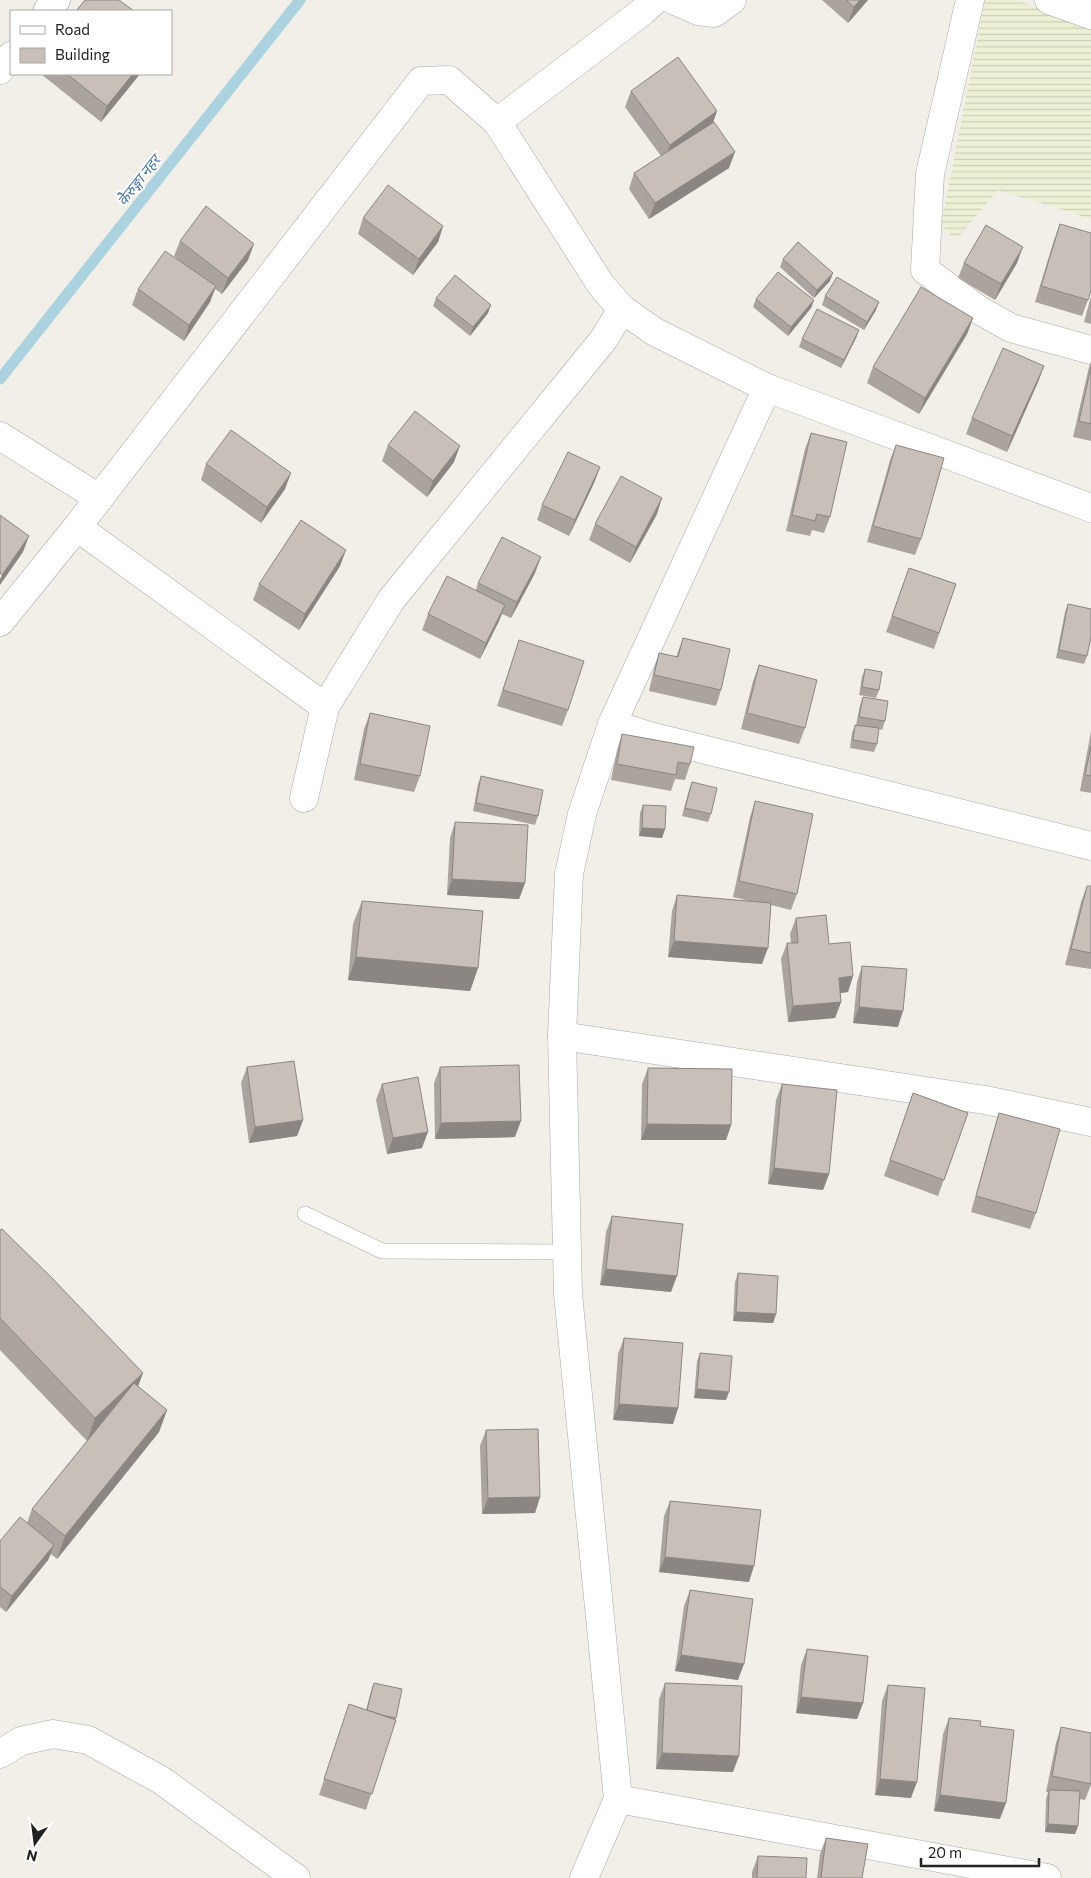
<svg xmlns="http://www.w3.org/2000/svg" width="1091" height="1878" font-family="Commissioner,'Noto Sans Devanagari',sans-serif">
	<style>
		.farmland { fill: url(#farmland-rules) }
		.lines { fill: none; stroke-linecap: round; stroke-linejoin: round }
		.stream { stroke: #aad3df; stroke-width: 11 }
		.lane-casing { stroke: #a9a9a9; stroke-width: 16 }
		.street-casing { stroke: #a9a9a9; stroke-width: 29 }
		.lane { stroke: #fff; stroke-width: 15 }
		.street { stroke: #fff; stroke-width: 28 }
		.wall { fill: #aba49e }
		.shaded-wall { fill: #8b8681 }
		.building { fill: #c7bfb8; stroke: #8b8681 }
		.labels { text-anchor: middle; dominant-baseline: central; stroke-width: 4; stroke-linejoin: round; paint-order: stroke }
		.water-label { font-size: 15px; font-style: italic; fill: #4a7aab; stroke: #fff }
	</style>
	<defs>
		<pattern id="farmland-rules" width="6" height="5" patternUnits="userSpaceOnUse" patternTransform="scale(1.25)"><rect width="6" height="5" fill="#eef0d5"/><path d="M0 2.5h6" fill="none" stroke="#ccceb7"/></pattern>
	</defs>
	<rect width="100%" height="100%" fill="#f2efe9"/>
	<!-- farmland -->
	<path class="farmland" d="M985 0H1017L1091 26V219L998 190 956 240 941 225Z"/>
	<g class="lines">
		<!-- stream -->
		<path class="stream" d="M0 379 300 0"/>
		<!-- lane casing -->
		<g class="lane-casing">
			<path id="lane" d="M305 1214 382 1251 568 1252"/>
		</g>
		<!-- street casing -->
		<g class="street-casing">
			<g id="street">
				<path d="M673 0 698 11 714 13 732 0"/>
				<path d="M970 0 930 174 925 270 979 310 1011 328 1091 350"/>
				<path d="M1049 0 1091 15"/>
				<path d="M47 11 56 0"/>
				<path d="M0 70 11 56"/>
				<path d="M497 122 642 12 655 0"/>
				<path d="M0 436 99 498"/>
				<path d="M77 527 325 707"/>
				<path d="M0 622 77 527 421 81 449 80 497 122 601 285 622 309 655 332 767 388 1091 508"/>
				<path d="M612 724 650 736 1091 846"/>
				<path d="M304 798 325 707 391 600 604 339 622 309"/>
				<path d="M562 1036 985 1100 1091 1122"/>
				<path d="M0 1754 21 1741 53 1734 88 1740 161 1780 296 1878"/>
				<path d="M618 1799 1047 1878"/>
				<path d="M584 1878 618 1799 568 1294 562 1036 569 874 582 814 612 724 767 388"/>
			</g>
		</g>
		<!-- lane -->
		<use href="#lane" class="lane"/>
		<!-- street -->
		<use href="#street" class="street"/>
	</g>
	<!-- wall -->
	<g class="wall">
		<path d="M822 0H868L848 23Z"/>
		<path d="M41 74H140L101 122Z"/>
		<path d="M631 91 717 111 713 123 729 168 649 219 629 189 634 173 661 156 625 107Z"/>
		<path d="M363 218 443 226 438 242 413 275 358 234Z"/>
		<path d="M1060 224 1088 300 1082 316 1035 302 1054 240Z"/>
		<path d="M180 241 248 260 222 294 215 289 210 302 184 341 132 305 138 289 181 262 174 256Z"/>
		<path d="M783 259 830 281 814 298 780 267Z"/>
		<path d="M964 263H1017L995 300 958 278Z"/>
		<path d="M825 296 876 310 864 330 822 305Z"/>
		<path d="M1091 296V324L1084 322Z"/>
		<path d="M436 298 488 313 470 336 433 306Z"/>
		<path d="M756 299 814 300 811 308 788 336 753 307Z"/>
		<path d="M973 318 967 334 919 414 867 383 873 367Z"/>
		<path d="M859 330 856 338 841 368 799 347 802 339Z"/>
		<path d="M1091 361V441L1073 437 1089 367Z"/>
		<path d="M1044 366 1038 382 1007 452 966 434 972 418Z"/>
		<path d="M811 433 830 517 824 533 812 530 810 536 786 531 805 449Z"/>
		<path d="M388 445 454 462 427 497 382 461Z"/>
		<path d="M896 445 921 539 915 555 867 542 890 460Z"/>
		<path d="M206 464 285 489 261 523 201 480Z"/>
		<path d="M600 467 594 483 569 536 537 520 542 505Z"/>
		<path d="M657 514 630 563 589 540 595 524Z"/>
		<path d="M340 566 299 630 253 600 259 584Z"/>
		<path d="M909 568 956 584 934 649 886 632Z"/>
		<path d="M535 573 511 618 502 614 499 621 480 659 422 630 428 614 476 590 478 583Z"/>
		<path d="M1068 604 1087 656 1084 664 1056 658 1065 612Z"/>
		<path d="M683 638 721 690 716 706 649 691 654 669 659 653 676 657Z"/>
		<path d="M519 640 568 710 562 726 497 706Z"/>
		<path d="M759 665 805 728 799 744 741 729 753 681Z"/>
		<path d="M865 669 879 690 876 698 859 695 862 677Z"/>
		<path d="M863 697 885 721 882 730 879 729 877 744 874 752 850 748 852 733 855 725H856L860 705Z"/>
		<path d="M370 713 420 776 414 792 354 780 364 729Z"/>
		<path d="M1091 731V793L1080 791Z"/>
		<path d="M622 734 690 764 685 780 675 779 671 791 611 780 617 750Z"/>
		<path d="M481 776 538 816 535 825 473 811 478 784Z"/>
		<path d="M692 782 711 814 708 822 682 816 689 790Z"/>
		<path d="M755 801 797 894 791 910 771 905 762 964 668 957 672 911 677 895 750 901 733 897 750 817Z"/>
		<path d="M643 805 665 829 662 838 639 836 640 813Z"/>
		<path d="M455 822 525 883 519 899 447 895 450 838Z"/>
		<path d="M1087 886H1091V969L1065 965 1081 902Z"/>
		<path d="M362 901 478 968 470 991 348 980 353 924Z"/>
		<path d="M796 918 829 944 853 976 848 992 840 993 841 1002 835 1018 788 1022 781 959 787 943H791L790 934Z"/>
		<path d="M862 966 898 1027 853 1023 857 982Z"/>
		<path d="M247 1067 303 1120 297 1136 249 1143 241 1083Z"/>
		<path d="M440 1067 515 1137 435 1139 434 1083Z"/>
		<path d="M648 1068 731 1125 726 1140H641L642 1084Z"/>
		<path d="M382 1084 422 1148 387 1154 376 1100Z"/>
		<path d="M782 1084 829 1174 823 1190 768 1184 776 1100Z"/>
		<path d="M913 1093 968 1113 938 1196 884 1176Z"/>
		<path d="M999 1113 1036 1213 1030 1229 971 1212 994 1129Z"/>
		<path d="M612 1216 671 1292 600 1285 606 1232Z"/>
		<path d="M0 1230 143 1373 138 1387 167 1410 159 1432 57 1559 51 1554 48 1560 6 1612 0 1607V1541L27 1523 32 1509 87 1441 0 1350Z"/>
		<path d="M738 1273 776 1314 773 1323 733 1321 735 1282Z"/>
		<path d="M624 1338 678 1408 673 1424 613 1420 618 1354Z"/>
		<path d="M700 1353 726 1400 694 1398 697 1361Z"/>
		<path d="M486 1430 540 1497 535 1513 482 1514 480 1446Z"/>
		<path d="M670 1501 749 1582 659 1572 664 1516Z"/>
		<path d="M690 1590 738 1680 675 1671 684 1606Z"/>
		<path d="M807 1649 863 1703 857 1719 796 1713 801 1665Z"/>
		<path d="M374 1683 402 1689 395 1720 366 1810 319 1795 349 1704 366 1710 371 1691Z"/>
		<path d="M665 1683 733 1772 656 1769 659 1699Z"/>
		<path d="M888 1685 911 1798 875 1795 882 1701Z"/>
		<path d="M949 1718 980 1726 1000 1819 934 1811 943 1734Z"/>
		<path d="M1061 1727 1091 1785 1085 1800 1079 1799 1078 1826 1075 1834 1045 1832 1046 1799 1048 1792H1046L1056 1743Z"/>
		<path d="M826 1838 862 1878H817L820 1854Z"/>
		<path d="M758 1856 806 1878H752V1872Z"/>
	</g>
	<!-- shaded-wall -->
	<g class="shaded-wall">
		<path d="M860 0H868L848 23 854 7Z"/>
		<path d="M133 74H140L101 122 107 106Z"/>
		<path d="M717 111 711 127 664 160 670 145Z"/>
		<path d="M735 152 729 168 649 219 655 203Z"/>
		<path d="M443 226 438 242 413 275 419 259Z"/>
		<path d="M254 244 248 260 222 294 228 278Z"/>
		<path d="M1023 247 1017 263 995 300 1001 284Z"/>
		<path d="M833 273 830 281 814 298 817 290Z"/>
		<path d="M216 286 210 302 184 341 189 325Z"/>
		<path d="M814 300 811 308 788 336 791 327Z"/>
		<path d="M879 302 876 310 864 330 867 322Z"/>
		<path d="M491 305 488 313 470 336 473 327Z"/>
		<path d="M973 318 967 334 919 414 925 398Z"/>
		<path d="M859 330 856 338 841 368 844 360Z"/>
		<path d="M1044 366 1038 382 1007 452 1012 436Z"/>
		<path d="M460 446 454 462 427 497 433 481Z"/>
		<path d="M600 467 594 483 569 536 575 520Z"/>
		<path d="M291 473 285 489 261 523 267 507Z"/>
		<path d="M662 498 657 514 630 563 636 547Z"/>
		<path d="M29 536 23 552 0 585V579L2 575Z"/>
		<path d="M346 550 340 566 299 630 305 614Z"/>
		<path d="M541 557 535 573 511 618 517 602Z"/>
		<path d="M505 605 499 621 480 659 486 643Z"/>
		<path d="M642 828 665 829 662 838 639 836Z"/>
		<path d="M452 879 525 883 519 899 447 895Z"/>
		<path d="M674 941 768 948 762 964 668 957Z"/>
		<path d="M356 957 478 968 470 991 348 980Z"/>
		<path d="M853 976 848 992 833 994 839 978Z"/>
		<path d="M841 1002 835 1018 788 1022 793 1006Z"/>
		<path d="M859 1007 903 1011 898 1027 853 1023Z"/>
		<path d="M303 1120 297 1136 249 1143 255 1127Z"/>
		<path d="M521 1121 515 1137 435 1139 441 1123Z"/>
		<path d="M647 1124 731 1125 726 1140H641Z"/>
		<path d="M428 1132 422 1148 387 1154 393 1138Z"/>
		<path d="M774 1168 829 1174 823 1190 768 1184Z"/>
		<path d="M606 1269 677 1276 671 1292 600 1285Z"/>
		<path d="M736 1312 776 1314 773 1323 733 1321Z"/>
		<path d="M143 1373 134 1396 87 1441 95 1418Z"/>
		<path d="M697 1389 729 1392 726 1400 694 1398Z"/>
		<path d="M619 1404 678 1408 673 1424 613 1420Z"/>
		<path d="M167 1410 159 1432 57 1559 65 1536Z"/>
		<path d="M540 1497 535 1513 482 1514 488 1498Z"/>
		<path d="M54 1545 48 1560 6 1612 12 1596Z"/>
		<path d="M665 1557 754 1566 749 1582 659 1572Z"/>
		<path d="M681 1655 744 1664 738 1680 675 1671Z"/>
		<path d="M801 1697 863 1703 857 1719 796 1713Z"/>
		<path d="M662 1753 739 1756 733 1772 656 1769Z"/>
		<path d="M880 1779 917 1782 911 1798 875 1795Z"/>
		<path d="M940 1795 1006 1803 1000 1819 934 1811Z"/>
		<path d="M1048 1824 1078 1826 1075 1834 1045 1832Z"/>
	</g>
	<!-- building -->
	<g class="building">
		<path d="M85 0H119L134 11H76Z"/>
		<path d="M846 0H860L854 7Z"/>
		<path d="M678 57 717 111 670 145 631 91Z"/>
		<path d="M67 74H133L107 106Z"/>
		<path d="M714 122 735 152 655 203 634 173Z"/>
		<path d="M388 185 443 226 419 259 363 218Z"/>
		<path d="M206 206 254 244 228 278 180 241Z"/>
		<path d="M1060 224 1091 233V290L1088 300 1041 286Z"/>
		<path d="M986 225 1023 247 1001 284 964 263Z"/>
		<path d="M798 242 833 273 817 290 783 259Z"/>
		<path d="M165 251 216 286 189 325 138 289Z"/>
		<path d="M778 272 814 300 791 327 756 299Z"/>
		<path d="M455 275 491 305 473 327 436 298Z"/>
		<path d="M837 277 879 302 867 322 825 296Z"/>
		<path d="M921 287 973 318 925 398 873 367Z"/>
		<path d="M817 309 859 330 844 360 802 339Z"/>
		<path d="M1003 348 1044 366 1012 436 972 418Z"/>
		<path d="M1091 367V424L1079 421Z"/>
		<path d="M415 411 460 446 433 481 388 445Z"/>
		<path d="M231 430 291 473 267 507 206 464Z"/>
		<path d="M811 433 847 442 830 517 817 514 815 521 792 515Z"/>
		<path d="M896 445 944 458 921 539 873 526Z"/>
		<path d="M568 452 600 467 575 520 542 505Z"/>
		<path d="M621 476 662 498 636 547 595 524Z"/>
		<path d="M0 515 29 536 2 575 0 573Z"/>
		<path d="M301 520 346 550 305 614 259 584Z"/>
		<path d="M502 537 541 557 517 602 478 583Z"/>
		<path d="M909 568 956 584 939 633 892 616Z"/>
		<path d="M447 576 505 605 486 643 428 614Z"/>
		<path d="M1068 604 1091 609V637L1087 656 1059 650Z"/>
		<path d="M683 638 730 649 721 690 654 675 659 653 678 657Z"/>
		<path d="M519 640 584 661 568 710 503 690Z"/>
		<path d="M759 665 817 680 805 728 747 713Z"/>
		<path d="M865 669 882 672 879 690 862 687Z"/>
		<path d="M863 697 888 701 885 721 859 717Z"/>
		<path d="M370 713 430 726 420 776 360 764Z"/>
		<path d="M855 725 879 728 877 744 853 740Z"/>
		<path d="M622 734 694 747 690 764 678 762 676 775 617 764Z"/>
		<path d="M1091 746V776L1085 775Z"/>
		<path d="M481 776 543 790 538 816 476 803Z"/>
		<path d="M692 782 717 788 711 814 685 808Z"/>
		<path d="M755 801 813 814 797 894 739 881Z"/>
		<path d="M643 805 666 806 665 829 642 828Z"/>
		<path d="M455 822 528 825 525 883 452 879Z"/>
		<path d="M1087 886H1091V953L1071 949Z"/>
		<path d="M677 895 771 903 768 948 674 941Z"/>
		<path d="M362 901 483 911 478 968 356 957Z"/>
		<path d="M826 915 829 944 850 942 853 976 839 978 841 1002 793 1006 787 943H798L796 918Z"/>
		<path d="M862 966 907 969 903 1011 859 1007Z"/>
		<path d="M294 1061 303 1120 255 1127 247 1067Z"/>
		<path d="M519 1065 521 1121 441 1123 440 1067Z"/>
		<path d="M648 1068 732 1069 731 1125 647 1124Z"/>
		<path d="M418 1077 428 1132 393 1138 382 1084Z"/>
		<path d="M782 1084 837 1090 829 1174 774 1168Z"/>
		<path d="M913 1093 968 1113 944 1180 890 1160Z"/>
		<path d="M999 1113 1060 1129 1036 1213 976 1196Z"/>
		<path d="M612 1216 683 1224 677 1276 606 1269Z"/>
		<path d="M2 1229 50 1276 143 1373 95 1418 0 1318V1230Z"/>
		<path d="M738 1273 778 1276 776 1314 736 1312Z"/>
		<path d="M624 1338 683 1343 678 1408 619 1404Z"/>
		<path d="M700 1353 732 1356 729 1392 697 1389Z"/>
		<path d="M134 1383 167 1410 65 1536 32 1509Z"/>
		<path d="M538 1429 540 1497 488 1498 486 1430Z"/>
		<path d="M670 1501 761 1510 754 1566 665 1557Z"/>
		<path d="M20 1517 54 1545 12 1596 0 1587V1541Z"/>
		<path d="M690 1590 753 1599 744 1664 681 1655Z"/>
		<path d="M807 1649 868 1656 863 1703 801 1697Z"/>
		<path d="M374 1683 402 1689 396 1718 382 1715 367 1710Z"/>
		<path d="M665 1683 742 1686 739 1756 662 1753Z"/>
		<path d="M888 1685 925 1688 917 1782 880 1779Z"/>
		<path d="M349 1704 396 1720 372 1794 324 1779Z"/>
		<path d="M949 1718 981 1721 980 1726 1014 1730 1006 1803 940 1795Z"/>
		<path d="M1061 1727 1091 1733V1784L1052 1776Z"/>
		<path d="M1049 1790 1080 1791 1078 1826 1048 1824Z"/>
		<path d="M826 1838 868 1844 862 1878H821Z"/>
		<path d="M758 1856 807 1858 806 1878H757Z"/>
	</g>
	<g class="labels">
		<!-- water labels -->
		<g class="water-label">
			<text transform="translate(138 180) rotate(-52)">केेरुङ्गा नहर</text>
		</g>
	</g>
	<!-- legend -->
	<rect x="10" y="10" width="162" height="65" fill="#ffffff" stroke="#a7a7a7"/>
	<rect x="20" y="26" width="25" height="8" fill="#ffffff" stroke="#a7a7a7"/>
	<text x="55" y="35" font-size="15" fill="#222222">Road</text>
	<rect x="20" y="48" width="25" height="15" fill="#c7bfb8" stroke="#a7a7a7"/>
	<text x="55" y="60" font-size="15" fill="#222222">Building</text>
	<!-- north arrow -->
	<g transform="translate(35 1843) rotate(194)" stroke="#ffffff" stroke-width="4" paint-order="stroke">
	<path d="M0-4L9 19L0 12L-9 19Z" fill="#222222"/>
	<text y="-8" font-size="14" font-weight="bold" text-anchor="middle" fill="#222222">N</text>
	</g>
	<!-- scale -->
	<path d="M921 1858v8h118v-8" fill="none" stroke="#222222" stroke-width="2.5"/>
	<text x="928" y="1858" font-size="15" fill="#222222" stroke="#ffffff" stroke-width="4" paint-order="stroke">20 m</text>
</svg>
